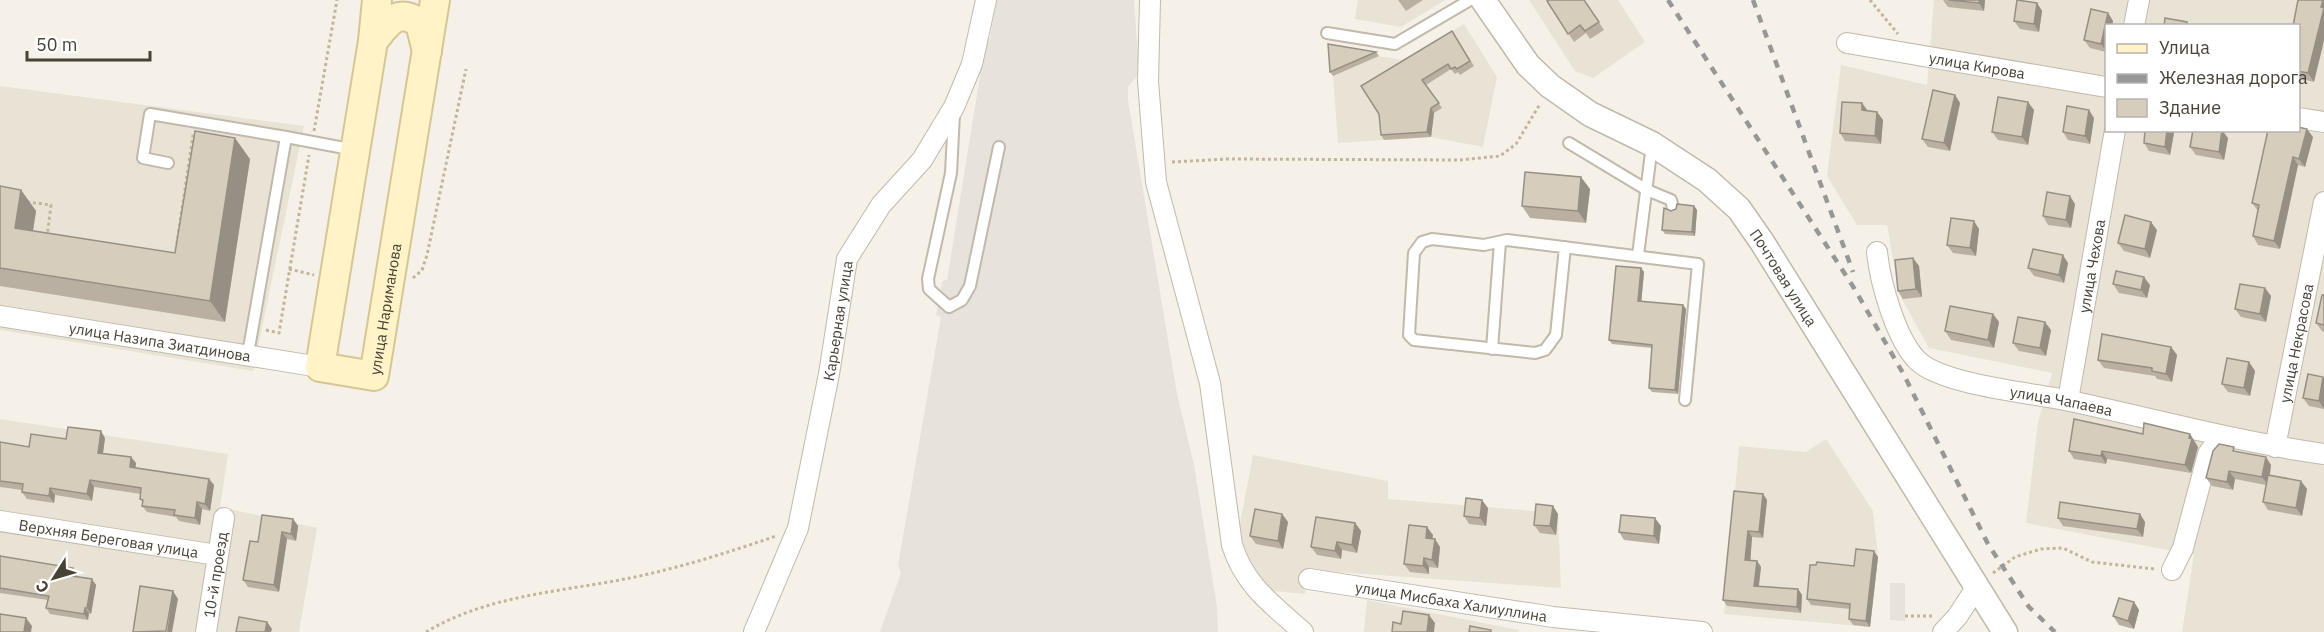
<svg xmlns="http://www.w3.org/2000/svg" width="2324" height="632" font-family="'IBM Plex Sans',sans-serif">
	<style>
		.residential { fill: #e9e3d5; fill-rule: evenodd }
		.industrial { fill: #e7e2dc }
		.lines { fill: none; stroke-linecap: round; stroke-linejoin: round }
		.service-casing { stroke: #c1b9aa; stroke-width: 14 }
		.minor-casing { stroke: #c1b9aa; stroke-width: 22 }
		.tertiary-casing { stroke: #c1b9aa; stroke-width: 27 }
		.secondary-casing { stroke: #d7c695; stroke-width: 32 }
		.path { stroke: #c3b59a; stroke-width: 3; stroke-dasharray: 3 3; stroke-linecap: butt }
		.service { stroke: #fff; stroke-width: 10 }
		.minor { stroke: #fff; stroke-width: 20 }
		.tertiary { stroke: #fff; stroke-width: 24 }
		.secondary { stroke: #fff3c7; stroke-width: 28 }
		.rail { stroke: #979797; stroke-width: 4.5; stroke-dasharray: 8 8; stroke-linecap: butt }
		.wall { fill: #b9b0a2 }
		.shaded-wall { fill: #969084 }
		.building { fill: #d7cdbc; stroke: #969084; stroke-width: 1.5 }
		.labels { text-anchor: middle; dominant-baseline: central; stroke-width: 6; stroke-linejoin: round; paint-order: stroke }
		.street-label { font-size: 15px; fill: #484136; stroke: #fff }
	</style>
	<rect width="100%" height="100%" fill="#f5f1e8"/>
	<!-- residential -->
	<g class="residential">
		<path d="M1358 0H1445L1401 27 1355 19Z"/>
		<path d="M1529 0H1618L1645 42 1593 78 1575 71Z"/>
		<path d="M1934 0H2324V632H2182L2194 555 2026 523 2038 422 2052 373 1929 348 1899 294 1887 225H1857L1827 176 1841 65 1927 85ZM2106 26H2298V130H2106Z"/>
		<path d="M1464 24 1497 77 1483 147 1431 137 1338 143 1331 48 1402 60Z"/>
		<path d="M0 86 304 126 253 371 0 330Z"/>
		<path d="M0 419 228 454 220 507 317 528 299 632H0Z"/>
		<path d="M1826 439 1873 511 1878 557 1870 627 1724 614 1739 446 1806 452Z"/>
		<path d="M1253 455 1388 481V499L1558 513 1561 588 1308 570 1305 594 1266 590 1235 550Z"/>
		<path d="M1367 600 1519 630 1518 632H1364Z"/>
	</g>
	<!-- industrial -->
	<g class="industrial">
		<path d="M997 0H1134L1138 58 1137 76 1128 87V100L1177 394 1194 465 1217 607 1218 632H880L901 573 898 565 941 317 936 315 942 281 947 280 985 45 990 38Z"/>
		<path d="M1890 583H1905V621L1890 620Z"/>
	</g>
	<g class="lines">
		<!-- service casing -->
		<g class="service-casing">
			<g id="service">
				<path d="M1327 33 1395 44 1470 0"/>
				<path d="M954 114 951 173 928 279 929 289 949 307 962 300 970 286 999 147"/>
				<path d="M1569 143 1647 190 1671 200 1673 208"/>
				<path d="M168 163 143 158 150 114 286 137"/>
				<path d="M1565 247 1556 335 1545 350 1535 353 1414 340 1409 335 1414 253 1422 242 1432 239 1484 245 1507 240 1698 264 1685 400"/>
				<path d="M1638 255 1652 145"/>
				<path d="M1492 349 1500 242"/>
				<path d="M248 354 286 137 355 150"/>
			</g>
		</g>
		<!-- minor casing -->
		<g class="minor-casing">
			<g id="minor">
				<path d="M1150 0 1148 81 1156 182 1210 383 1232 545C1245 586 1272 604 1303 632"/>
				<path d="M2134 26 2139 0"/>
				<path id="s1" d="M1847 43 2106 87"/>
				<path d="M2298 118 2324 122"/>
				<path id="s2" d="M1877 252C1880 282 1896 340 1918 361 1943 385 2033 393 2070 401 2155 419 2238 442 2324 454"/>
				<path id="s3" d="M0 316 320 367"/>
				<path id="s4" d="M2068 400 2115 130"/>
				<path id="s5" d="M2275 447 2324 202"/>
				<path id="s6" d="M0 521 217 555"/>
				<path d="M2172 570 2183 548 2208 454 2216 443 2228 437"/>
				<path id="s7" d="M1309 579 1553 617 1702 632"/>
				<path id="s8" d="M206 632 224 518"/>
				<path id="s9" d="M754 632 798 528 829 374 847 259 881 205 922 160 954 107 972 64 986 0"/>
				<path d="M1943 632 1957 617 1976 588"/>
			</g>
		</g>
		<!-- tertiary casing -->
		<g class="tertiary-casing">
			<g id="tertiary">
				<path id="s10" d="M1483 0 1528 65 1550 86 1590 114 1652 144 1707 180 1739 209 1762 242 2005 632"/>
			</g>
		</g>
		<!-- secondary casing -->
		<g class="secondary-casing">
			<g id="secondary">
				<path id="s11" d="M377 0 373 41 320 367 374 376 435 0"/>
				<path d="M373 41C388 23 396 7 420 23L427 51"/>
			</g>
		</g>
		<!-- path -->
		<g class="path">
			<path d="M1870 0 1898 34"/>
			<path d="M314 131 337 0"/>
			<path d="M1172 162 1228 159 1460 160 1500 156 1516 144 1540 104"/>
			<path d="M27 202 51 205 47 237"/>
			<path d="M175 256 193 135"/>
			<path d="M289 269 314 275"/>
			<path d="M413 278 422 270 427 255 466 69"/>
			<path d="M266 330 279 333 309 155"/>
			<path d="M1993 573 2015 557 2041 549 2063 548 2092 562 2155 569"/>
			<path d="M1905 616H1933"/>
			<path d="M426 632C486 596 557 592 625 579 676 569 727 553 776 536"/>
		</g>
		<!-- service -->
		<use href="#service" class="service"/>
		<!-- minor -->
		<use href="#minor" class="minor"/>
		<!-- tertiary -->
		<use href="#tertiary" class="tertiary"/>
		<!-- secondary -->
		<use href="#secondary" class="secondary"/>
		<!-- rail -->
		<g class="rail">
			<path d="M1668 0 1854 288 1904 375 1988 544 2029 607 2055 632"/>
			<path d="M1753 0 1853 272"/>
		</g>
	</g>
	<!-- wall -->
	<g class="wall">
		<path d="M1398 0H1423L1406 11Z"/>
		<path d="M1584 0 1604 30 1590 39 1586 33 1574 42 1547 1Z"/>
		<path d="M1943 0H1985L1984 11 1948 7Z"/>
		<path d="M2037 3 2042 11 2039 32 2020 29 2014 21Z"/>
		<path d="M2108 13 2113 21 2112 26H2106V52L2090 48 2084 40Z"/>
		<path d="M2298 26 2314 82 2298 78Z"/>
		<path d="M1452 31 1474 66 1460 75 1458 72 1455 74 1451 69 1426 85 1442 108 1434 113 1431 137 1384 140 1381 135Z"/>
		<path d="M1376 52 1379 56 1333 76 1330 72Z"/>
		<path d="M1955 95 1960 103 1950 151 1928 147 1922 139Z"/>
		<path d="M2034 110 2028 145 1998 140 1992 132Z"/>
		<path d="M1877 112 1883 120 1881 144 1845 141 1840 133Z"/>
		<path d="M2094 118 2090 144 2068 140 2063 132Z"/>
		<path d="M2268 130 2313 137 2305 167 2298 165 2280 249 2258 245 2253 236 2258 211 2252 203Z"/>
		<path d="M2174 133 2170 155 2149 151 2144 143Z"/>
		<path d="M2228 138 2224 160 2196 155 2190 147Z"/>
		<path d="M250 159 225 322 0 286V186L21 190 36 211 33 231 175 253Z"/>
		<path d="M1590 189 1586 223 1530 218 1522 206Z"/>
		<path d="M2075 204 2071 228 2048 225 2043 216Z"/>
		<path d="M1694 206 1697 210 1695 236 1665 234 1662 230 1671 211Z"/>
		<path d="M1979 229 1976 256 1953 253 1947 245Z"/>
		<path d="M2157 230 2150 258 2124 251 2118 243Z"/>
		<path d="M1913 258 1919 266 1922 297 1903 299 1898 291Z"/>
		<path d="M2068 263 2064 283 2034 276 2028 268Z"/>
		<path d="M1641 268 1644 272 1641 302 1683 305 1686 309 1678 394 1652 392 1649 388 1652 348 1612 344 1609 340Z"/>
		<path d="M2113 284 2150 285 2147 298 2119 293Z"/>
		<path d="M2265 288 2271 296 2266 322 2241 317 2235 309Z"/>
		<path d="M2324 295V332L2322 331 2316 323Z"/>
		<path d="M1993 314 1999 322 1994 348 1951 340 1945 331Z"/>
		<path d="M2051 330 2046 356 2019 351 2013 343Z"/>
		<path d="M2171 347 2177 355 2172 382 2157 379 2155 376 2104 368 2098 360Z"/>
		<path d="M2249 362 2255 371 2250 396 2228 392 2222 384Z"/>
		<path d="M2324 378V409L2309 406 2303 398Z"/>
		<path d="M2143 434H2190L2198 447 2191 473 2107 459 2106 464 2074 459 2069 451Z"/>
		<path d="M105 438 103 453 136 463 135 468 209 479 214 485 210 511 202 509 200 525 179 521 176 517 147 512 142 506 143 503 140 499 141 494 94 487 92 501 55 495 54 503 27 499 22 492V490L0 487V442L29 447 66 439Z"/>
		<path d="M2237 451 2271 465 2270 475 2301 481 2307 489 2302 516 2268 510 2263 502 2266 485 2235 479 2233 490 2212 486 2206 478Z"/>
		<path d="M1734 491 1763 494 1767 500 1763 538 1752 537 1750 561H1757L1761 567 1759 586 1798 589 1802 595 1801 613 1727 606 1723 600Z"/>
		<path d="M1488 508 1486 526 1469 524 1464 516Z"/>
		<path d="M1282 514 1288 522 1283 549 1256 544 1250 536Z"/>
		<path d="M1558 514 1556 535 1540 533 1534 525Z"/>
		<path d="M2140 514 2145 522 2143 537 2063 526 2058 518Z"/>
		<path d="M293 519 298 526 296 541 287 539 279 592 248 587 243 580 258 542Z"/>
		<path d="M1355 523 1361 531 1357 553 1342 550 1341 559 1317 555 1311 547Z"/>
		<path d="M1661 526 1659 544 1624 540 1619 532Z"/>
		<path d="M1433 535 1432 539 1440 547 1438 568 1429 567V574L1410 572 1404 564Z"/>
		<path d="M0 556 77 573V576L96 585 91 614 89 613 88 620 50 614 46 608 48 600 0 593Z"/>
		<path d="M1878 557 1870 627 1853 625 1849 619 1850 609 1811 605 1807 599 1854 566Z"/>
		<path d="M2134 602 2139 610 2134 629 2119 625 2113 616Z"/>
	</g>
	<!-- shaded-wall -->
	<g class="shaded-wall">
		<path d="M1979 0H1985L1984 11 1979 3Z"/>
		<path d="M2323 0H2324V41L2314 82 2308 73Z"/>
		<path d="M2037 3 2042 11 2039 32 2034 24Z"/>
		<path d="M2108 13 2113 21 2112 26H2106V51L2101 44Z"/>
		<path d="M1955 95 1960 103 1950 151 1944 143Z"/>
		<path d="M2028 102 2034 110 2028 145 2022 137Z"/>
		<path d="M1862 103 1868 111 1862 110Z"/>
		<path d="M1431 108 1434 113 1431 137 1427 132Z"/>
		<path d="M2089 110 2094 118 2090 144 2085 136Z"/>
		<path d="M1877 112 1883 120 1881 144 1875 136Z"/>
		<path d="M2307 129 2313 137 2305 167 2299 159Z"/>
		<path d="M2167 130H2172L2174 133 2170 155 2165 147Z"/>
		<path d="M2222 130 2228 138 2224 160 2219 152Z"/>
		<path d="M235 138 250 159 225 322 210 301Z"/>
		<path d="M2293 157 2298 165 2280 249 2274 241Z"/>
		<path d="M1581 177 1590 189 1586 223 1578 211Z"/>
		<path d="M21 190 36 211 30 249 15 228Z"/>
		<path d="M2070 196 2075 204 2071 228 2066 220Z"/>
		<path d="M1694 206 1697 210 1695 236 1692 232Z"/>
		<path d="M1974 221 1979 229 1976 256 1970 248Z"/>
		<path d="M2151 222 2157 230 2150 258 2145 249Z"/>
		<path d="M2063 255 2068 263 2064 283 2059 275Z"/>
		<path d="M1913 258 1919 266 1922 297 1916 289Z"/>
		<path d="M1641 268 1644 272 1641 305 1638 301Z"/>
		<path d="M2144 277 2150 285 2147 298 2141 290Z"/>
		<path d="M2265 288 2271 296 2266 322 2260 314Z"/>
		<path d="M1683 305 1686 309 1678 394 1675 390Z"/>
		<path d="M1993 314 1999 322 1994 348 1988 340Z"/>
		<path d="M2045 322 2051 330 2046 356 2040 348Z"/>
		<path d="M2171 347 2177 355 2172 382 2166 374Z"/>
		<path d="M2249 362 2255 371 2250 396 2244 388Z"/>
		<path d="M2323 377 2324 378V409L2319 401Z"/>
		<path d="M101 431 105 438 102 460 98 453Z"/>
		<path d="M2190 434 2198 447 2191 473 2185 465Z"/>
		<path d="M2102 451 2107 459 2106 464 2101 456Z"/>
		<path d="M131 457 136 463 135 474 130 467Z"/>
		<path d="M2266 457 2271 465 2268 485 2262 477Z"/>
		<path d="M2229 471 2235 479 2233 490 2227 482Z"/>
		<path d="M209 479 214 485 210 511 205 504Z"/>
		<path d="M90 480 94 487 92 501 87 494Z"/>
		<path d="M2301 481 2307 489 2302 516 2296 508Z"/>
		<path d="M50 488 55 495 54 503 49 496Z"/>
		<path d="M1763 494 1767 500 1763 538 1759 532Z"/>
		<path d="M1482 500 1488 508 1486 526 1480 518Z"/>
		<path d="M197 502 202 509 200 525 195 518Z"/>
		<path d="M1553 506 1558 514 1556 535 1550 526Z"/>
		<path d="M1282 514 1288 522 1283 549 1278 541Z"/>
		<path d="M2140 514 2145 522 2143 537 2137 529Z"/>
		<path d="M1655 518 1661 526 1659 544 1654 536Z"/>
		<path d="M293 519 298 526 296 541 291 534Z"/>
		<path d="M1355 523 1361 531 1357 553 1352 545Z"/>
		<path d="M1427 527 1433 535 1431 546 1426 538Z"/>
		<path d="M1748 531 1752 537 1750 566 1745 560Z"/>
		<path d="M282 532 287 539 279 592 274 585Z"/>
		<path d="M1435 539 1440 547 1438 568 1432 560Z"/>
		<path d="M1337 542 1342 550 1341 559 1335 551Z"/>
		<path d="M1874 551 1878 557 1870 627 1866 621Z"/>
		<path d="M1424 558 1429 567V574L1423 566Z"/>
		<path d="M1757 561 1761 567 1758 591 1754 586Z"/>
		<path d="M73 568 77 573 76 581 72 576Z"/>
		<path d="M92 579 96 585 91 614 87 608Z"/>
		<path d="M1798 589 1802 595 1801 613 1797 607Z"/>
		<path d="M173 591 178 599 172 632H167Z"/>
		<path d="M2134 602 2139 610 2134 629 2128 621Z"/>
		<path d="M85 608 89 613 88 620 84 614Z"/>
		<path d="M1429 615 1435 623 1434 632H1427Z"/>
		<path d="M26 618 32 626 31 632H24Z"/>
		<path d="M267 622 272 629 271 632H265Z"/>
	</g>
	<!-- building -->
	<g class="building">
		<path d="M1549 0H1584L1599 22 1585 31 1580 25 1568 34 1547 1Z"/>
		<path d="M1949 0H1979V3Z"/>
		<path d="M2017 0 2037 3 2034 24 2014 21Z"/>
		<path d="M2298 0H2323L2321 7 2324 8 2308 73 2298 71V26H2293Z"/>
		<path d="M2091 9 2108 13 2101 44 2084 40Z"/>
		<path d="M2165 18 2187 22V26H2164Z"/>
		<path d="M1452 31 1470 61 1457 69 1455 67 1451 69 1448 64 1422 80 1439 103 1431 108 1427 132 1381 135 1379 114 1361 86Z"/>
		<path d="M1328 44 1376 52 1330 72Z"/>
		<path d="M1933 90 1955 95 1944 143 1922 139Z"/>
		<path d="M1998 97 2028 102 2022 137 1992 132Z"/>
		<path d="M1842 102 1862 103V110L1877 112 1875 136 1840 133Z"/>
		<path d="M2067 106 2089 110 2085 136 2063 132Z"/>
		<path d="M2298 127 2307 129 2299 159 2293 157 2274 241 2253 236 2259 205 2252 203 2268 130H2298Z"/>
		<path d="M2145 130H2167L2165 147 2144 143Z"/>
		<path d="M2193 130H2222L2219 152 2190 147Z"/>
		<path d="M195 131 235 138 210 301 0 268V186L21 190 15 228 175 253Z"/>
		<path d="M1525 172 1581 177 1578 211 1522 206Z"/>
		<path d="M2047 192 2070 196 2066 220 2043 216Z"/>
		<path d="M1677 204 1694 206 1692 232 1662 230 1664 208 1671 211 1676 209Z"/>
		<path d="M2125 215 2151 222 2145 249 2118 243Z"/>
		<path d="M1951 218 1974 221 1970 248 1947 245Z"/>
		<path d="M2033 249 2063 255 2059 275 2028 268Z"/>
		<path d="M1913 258 1916 289 1898 291 1895 260Z"/>
		<path d="M1616 266 1641 268 1638 301 1683 305 1675 390 1649 388 1652 345 1609 340Z"/>
		<path d="M2116 271 2144 277 2141 290 2113 284Z"/>
		<path d="M2240 284 2265 288 2260 314 2235 309Z"/>
		<path d="M2322 295H2324V325L2316 323Z"/>
		<path d="M1950 306 1993 314 1988 340 1945 331Z"/>
		<path d="M2018 317 2045 322 2040 348 2013 343Z"/>
		<path d="M2102 334 2171 347 2166 374 2152 371V368L2098 360Z"/>
		<path d="M2227 358 2249 362 2244 388 2222 384Z"/>
		<path d="M2308 374 2323 377 2319 401 2303 398Z"/>
		<path d="M2074 419 2143 434 2144 423 2190 434 2189 438 2192 439 2185 465 2102 451 2101 456 2069 451Z"/>
		<path d="M68 427 101 431 98 453 131 457 130 467 209 479 205 504 197 502 195 518 174 515 175 510 142 506 143 500 140 499 141 488 90 480 87 494 50 488 49 496 22 492 23 484 0 481V442L29 447 31 434 66 439Z"/>
		<path d="M2219 444 2234 447 2233 451 2266 457 2262 477 2229 471 2227 482 2206 478 2213 451Z"/>
		<path d="M2268 475 2301 481 2296 508 2263 502Z"/>
		<path d="M1734 491 1763 494 1759 532 1748 531 1745 560 1757 561 1754 586 1798 589 1797 607 1723 600Z"/>
		<path d="M1466 498 1482 500 1480 518 1464 516Z"/>
		<path d="M2060 502 2140 514 2137 529 2058 518Z"/>
		<path d="M1536 504 1553 506 1550 526 1534 525Z"/>
		<path d="M1255 509 1282 514 1278 541 1250 536Z"/>
		<path d="M262 515 293 519 291 534 282 532 274 585 243 580 250 541 258 542Z"/>
		<path d="M1621 515 1655 518 1654 536 1619 532Z"/>
		<path d="M1316 517 1355 523 1352 545 1337 542 1335 551 1311 547Z"/>
		<path d="M1409 525 1427 527 1426 538 1435 539 1432 560 1424 558 1423 566 1404 564Z"/>
		<path d="M1856 549 1874 551 1866 621 1849 619 1850 604 1807 599 1810 565H1816L1817 562 1854 566Z"/>
		<path d="M0 556 73 568 72 576 92 579 87 608H85L84 614 46 608 49 596 0 588Z"/>
		<path d="M140 586 173 591 166 631 133 632Z"/>
		<path d="M2119 598 2134 602 2128 621 2113 616Z"/>
		<path d="M1403 611 1429 615 1427 632H1392L1393 622 1401 624Z"/>
		<path d="M0 614 26 618 24 632H0Z"/>
		<path d="M239 617 267 622 265 632H236Z"/>
		<path d="M1470 626 1491 630V632H1469Z"/>
	</g>
	<g class="labels">
		<!-- street labels -->
		<g class="street-label">
			<text stroke="none"><textPath href="#s1" startOffset="132">улица Кирова</textPath></text>
			<text stroke="none"><textPath href="#s4" startOffset="136">улица Чехова</textPath></text>
			<text stroke="none"><textPath href="#s10" startOffset="418">Почтовая улица</textPath></text>
			<text stroke="none"><textPath href="#s11" startOffset="494">улица Нариманова</textPath></text>
			<text stroke="none"><textPath href="#s9" startOffset="324">Карьерная улица</textPath></text>
			<text stroke="none"><textPath href="#s3" startOffset="162">улица Назипа Зиатдинова</textPath></text>
			<text stroke="none"><textPath href="#s5" startOffset="106">улица Некрасова</textPath></text>
			<text stroke="none"><textPath href="#s2" startOffset="268">улица Чапаева</textPath></text>
			<text stroke="none"><textPath href="#s6" startOffset="110">Верхняя Береговая улица</textPath></text>
			<text stroke="none"><textPath href="#s8" startOffset="58">10-й проезд</textPath></text>
			<text stroke="none"><textPath href="#s7" startOffset="144">улица Мисбаха Халиуллина</textPath></text>
		</g>
	</g>
	<!-- legend -->
	<rect x="2105" y="24" width="195" height="108" fill="#ffffff" stroke="#b6b3af" stroke-width="1.5"/>
	<rect x="2117" y="44" width="30" height="9" fill="#fff3c7" stroke="#b6b3af" stroke-width="1.5"/>
	<text x="2159" y="54" font-size="18" fill="#484136">Улица</text>
	<rect x="2117" y="74" width="30" height="9" fill="#979797" stroke="#b6b3af" stroke-width="1.5"/>
	<text x="2159" y="84" font-size="18" fill="#484136">Железная дорога</text>
	<rect x="2117" y="99" width="30" height="18" fill="#d7cdbc" stroke="#b6b3af" stroke-width="1.5"/>
	<text x="2159" y="114" font-size="18" fill="#484136">Здание</text>
	<!-- north arrow -->
	<g transform="translate(54 578) rotate(233)" stroke="#ffffff" stroke-width="4.5" paint-order="stroke">
	<path d="M0-4.5L10 22L0 15L-10 22Z" fill="#484136"/>
	<text y="-9" font-size="16" font-weight="bold" text-anchor="middle" fill="#484136">С</text>
	</g>
	<!-- scale -->
	<path d="M27 51v9h123v-9" fill="none" stroke="#484136" stroke-width="3"/>
	<text x="36" y="51" font-size="18" fill="#484136" stroke="#ffffff" stroke-width="4.5" paint-order="stroke">50 m</text>
</svg>
